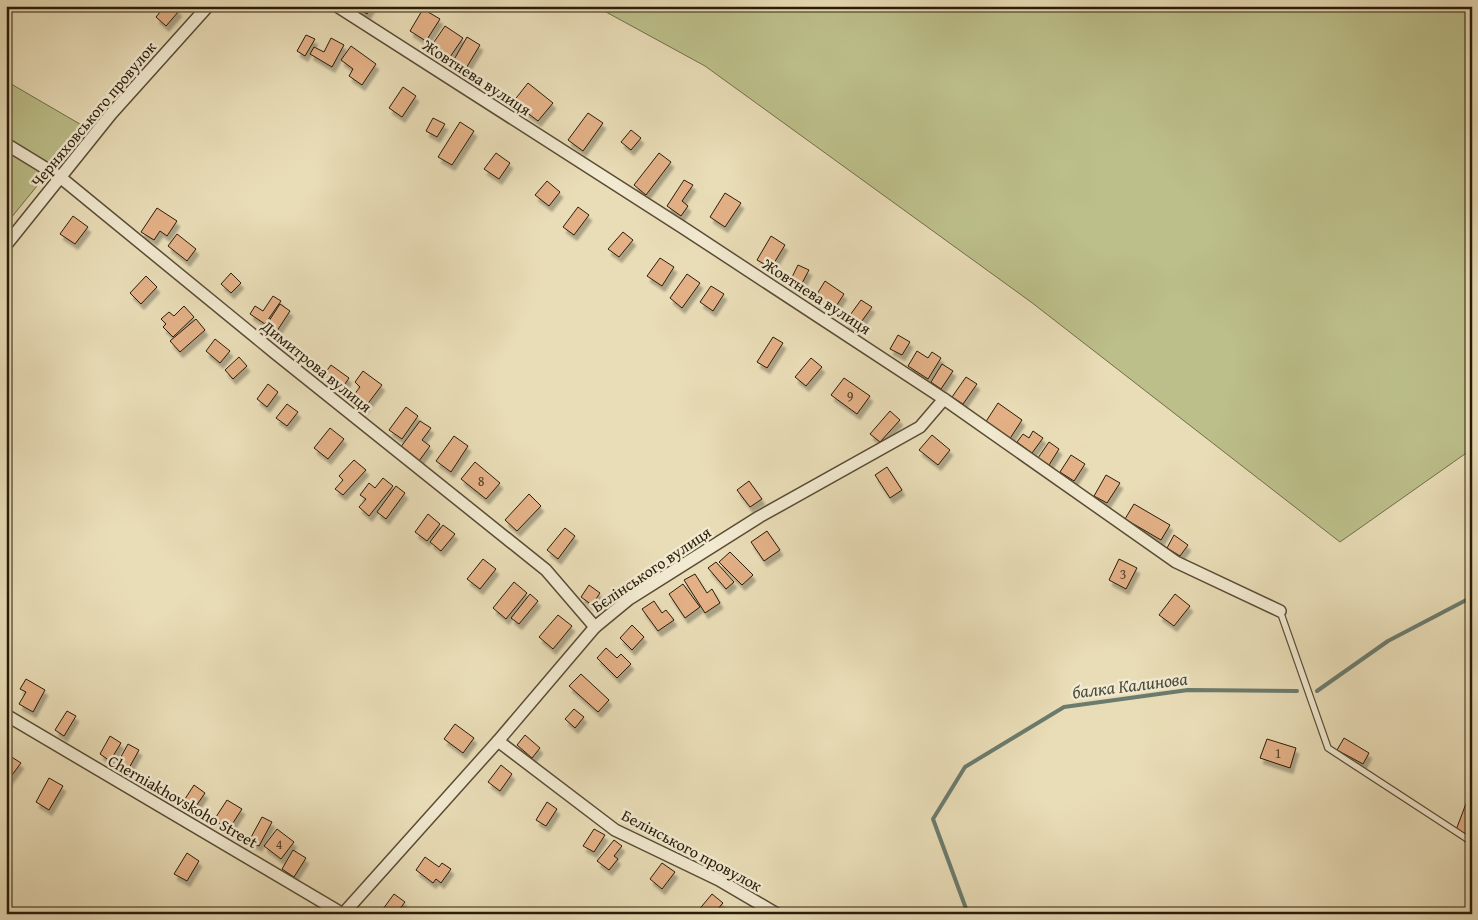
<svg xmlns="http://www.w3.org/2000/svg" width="1478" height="920" font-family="'Gentium Book Plus',serif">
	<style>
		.green { fill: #bcbf8a; stroke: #726e4a }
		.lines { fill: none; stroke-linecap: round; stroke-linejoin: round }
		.stream { stroke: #6b7b6d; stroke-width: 4 }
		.building { fill: #e4b187; stroke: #291c09; filter: url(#shadow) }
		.service-casing { stroke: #594c34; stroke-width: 8 }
		.minor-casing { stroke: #594c34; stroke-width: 14 }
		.service { stroke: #f1e9d0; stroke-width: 5.5 }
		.minor { stroke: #f1e9d0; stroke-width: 11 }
		.labels { text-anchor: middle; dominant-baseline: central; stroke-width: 5; stroke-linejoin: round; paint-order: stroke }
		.number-label { font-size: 14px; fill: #584128 }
		.street-label { font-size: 16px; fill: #291c09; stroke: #f1e9d0 }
		.water-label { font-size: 18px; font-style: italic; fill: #4a4c3b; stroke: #f1e9d0 }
	</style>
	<defs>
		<filter id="shadow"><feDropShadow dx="3" dy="5.5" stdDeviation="1" flood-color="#0004"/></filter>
	</defs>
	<rect width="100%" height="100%" fill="#e9ddb7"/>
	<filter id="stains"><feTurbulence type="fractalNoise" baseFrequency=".004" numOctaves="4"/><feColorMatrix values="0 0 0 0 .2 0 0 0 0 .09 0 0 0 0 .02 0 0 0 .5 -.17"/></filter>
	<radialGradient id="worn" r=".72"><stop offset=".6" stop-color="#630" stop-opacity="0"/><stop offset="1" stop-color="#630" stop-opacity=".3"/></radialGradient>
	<!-- green -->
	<g class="green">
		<path d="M595 6H1472V449L1340 542 1031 302 705 66Z"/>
		<path d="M6 81 85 127 6 224Z"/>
	</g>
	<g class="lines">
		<!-- stream -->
		<g class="stream">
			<path d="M1317 691 1388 641 1472 597"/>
			<path d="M968 914 933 819 965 767 1064 707 1188 690 1297 691"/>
		</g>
	</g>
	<!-- building -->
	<g class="building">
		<path d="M165 6H174L179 11 166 26 156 17Z"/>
		<path d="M354 6H372L367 14Z"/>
		<path d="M423 9 440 19 426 41 410 31Z"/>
		<path d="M445 26 463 38 450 57 432 45Z"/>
		<path d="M306 35 315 39 305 56 297 51Z"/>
		<path d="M467 37 480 45 465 70 452 63Z"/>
		<path d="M331 38 344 45 332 67 310 54 314 47 324 52Z"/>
		<path d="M351 46 376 64 362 85 349 76 353 69 341 60Z"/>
		<path d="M528 83 553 103 538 121 513 102Z"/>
		<path d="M403 87 416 96 402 117 389 108Z"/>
		<path d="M588 113 603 123 583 151 568 140Z"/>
		<path d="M433 118 445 124 437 137 426 131Z"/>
		<path d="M460 122 474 131 452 165 438 157Z"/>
		<path d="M631 130 641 138 631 150 621 142Z"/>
		<path d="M496 153 510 163 499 179 484 169Z"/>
		<path d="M659 153 671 162 646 195 634 185Z"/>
		<path d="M684 180 693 185 682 201 688 206 681 216 667 206Z"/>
		<path d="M547 181 560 192 549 206 535 195Z"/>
		<path d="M725 193 741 203 725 227 710 217Z"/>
		<path d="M578 207 589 215 574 235 563 227Z"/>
		<path d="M157 208 177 221 167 236 160 231 154 240 141 232Z"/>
		<path d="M73 216 88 227 75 244 60 234Z"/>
		<path d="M623 232 633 240 619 257 608 249Z"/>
		<path d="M177 234 196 249 187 261 168 246Z"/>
		<path d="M771 236 785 245 771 268 757 260Z"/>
		<path d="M660 258 674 267 662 286 647 276Z"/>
		<path d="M798 265 809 270 799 289 789 283Z"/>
		<path d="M231 273 241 283 231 293 221 284Z"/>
		<path d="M687 274 700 283 682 308 670 298Z"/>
		<path d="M146 276 157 287 141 304 130 293Z"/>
		<path d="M825 281 844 294 833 311 814 299Z"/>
		<path d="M711 286 724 294 713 311 700 302Z"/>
		<path d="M273 296 281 301 265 324 250 314 255 306 263 311Z"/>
		<path d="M861 300 872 307 856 329 845 322Z"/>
		<path d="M280 304 290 311 275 334 265 327Z"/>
		<path d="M184 306 194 317 173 337 163 327 166 324 161 319 169 312 174 316Z"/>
		<path d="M196 319 205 330 180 352 170 341Z"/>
		<path d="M898 335 910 342 902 355 890 349Z"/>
		<path d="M773 337 783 343 767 368 757 362Z"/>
		<path d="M215 339 230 351 220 363 206 351Z"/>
		<path d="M917 351 928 358 932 352 941 358 928 379 908 366Z"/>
		<path d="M239 357 247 366 233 379 225 370Z"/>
		<path d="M811 358 822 367 806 386 795 377Z"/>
		<path d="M942 364 953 371 941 389 931 382Z"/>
		<path d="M331 365 349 378 341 390 322 377Z"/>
		<path d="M363 371 382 385 363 410 350 400 360 387 355 382Z"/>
		<path d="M966 377 977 384 963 404 952 397Z"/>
		<path d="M844 378 870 396 857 414 831 395Z"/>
		<path d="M268 384 278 392 267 407 257 399Z"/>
		<path d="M998 403 1022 420 1009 440 985 423Z"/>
		<path d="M287 404 298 412 287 426 276 418Z"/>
		<path d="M406 407 418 416 402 439 389 430Z"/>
		<path d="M890 411 900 420 880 442 870 434Z"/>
		<path d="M420 421 431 428 422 440 430 446 419 461 400 448Z"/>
		<path d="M330 428 344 439 328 459 314 448Z"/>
		<path d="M1033 431 1043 438 1032 453 1017 442 1023 434 1029 438Z"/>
		<path d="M932 435 950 450 938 465 919 450Z"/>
		<path d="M454 436 468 446 451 472 436 461Z"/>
		<path d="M1049 442 1059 449 1049 465 1038 458Z"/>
		<path d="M1071 455 1085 464 1074 481 1060 472Z"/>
		<path d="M354 460 366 470 343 495 335 489 343 480 339 476Z"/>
		<path d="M475 462 500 483 486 499 461 479Z"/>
		<path d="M887 467 902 490 890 498 875 475Z"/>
		<path d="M1106 475 1120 483 1107 503 1094 496Z"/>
		<path d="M383 478 393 486 369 516 359 507 366 499 360 495 369 483 375 488Z"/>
		<path d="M749 481 762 499 750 507 737 490Z"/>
		<path d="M396 486 405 493 386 519 377 512Z"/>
		<path d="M529 494 541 506 517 531 505 520Z"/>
		<path d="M1134 504 1170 525 1161 540 1125 519Z"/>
		<path d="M428 514 440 524 427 541 415 532Z"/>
		<path d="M443 525 455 534 441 551 430 542Z"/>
		<path d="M565 528 575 536 558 559 547 550Z"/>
		<path d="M767 531 780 550 764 561 751 542Z"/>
		<path d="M1174 535 1188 545 1180 556 1167 548Z"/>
		<path d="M730 552 753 575 742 585 719 562Z"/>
		<path d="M483 559 496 569 480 589 467 579Z"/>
		<path d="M1119 559 1137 568 1126 589 1109 580Z"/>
		<path d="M716 562 734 582 726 589 708 568Z"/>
		<path d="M695 574 707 593 712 589 720 603 705 613 684 580Z"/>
		<path d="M514 582 527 593 506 619 493 608Z"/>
		<path d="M683 584 700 607 685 618 669 594Z"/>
		<path d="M589 585 600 593 592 605 581 597Z"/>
		<path d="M530 594 538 601 519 624 511 618Z"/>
		<path d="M1175 594 1190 606 1174 626 1159 615Z"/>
		<path d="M654 601 662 613 666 610 674 620 658 631 642 609Z"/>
		<path d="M558 615 572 626 553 649 539 637Z"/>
		<path d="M632 625 644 637 632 650 620 638Z"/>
		<path d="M606 648 617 658 621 654 631 664 617 678 597 658Z"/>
		<path d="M581 674 609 700 598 712 569 686Z"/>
		<path d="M26 679 45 690 33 712 19 704 26 692 20 689Z"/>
		<path d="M574 709 584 717 575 728 565 719Z"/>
		<path d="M67 711 76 716 64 736 55 730Z"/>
		<path d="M455 724 474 738 463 753 444 739Z"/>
		<path d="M525 735 540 748 532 758 517 745Z"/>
		<path d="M110 736 121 743 110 761 100 754Z"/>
		<path d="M1344 738 1369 753 1363 764 1337 750Z"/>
		<path d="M1267 739 1296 748 1290 768 1260 758Z"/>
		<path d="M128 744 139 750 128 770 117 764Z"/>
		<path d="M7 754 21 763 6 783V755Z"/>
		<path d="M501 765 512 774 500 791 488 782Z"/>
		<path d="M49 778 63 786 49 810 36 802Z"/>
		<path d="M194 785 205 793 194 809 183 802Z"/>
		<path d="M227 800 242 809 229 829 214 820Z"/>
		<path d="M1467 801 1472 802V836L1456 830Z"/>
		<path d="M547 802 557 809 546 826 536 820Z"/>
		<path d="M262 817 272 822 259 846 249 841Z"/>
		<path d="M277 829 294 842 281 859 264 846Z"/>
		<path d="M594 829 605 835 594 852 583 846Z"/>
		<path d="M614 840 622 846 614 856 618 859 609 870 597 861Z"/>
		<path d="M293 850 306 858 294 877 282 869Z"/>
		<path d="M187 853 199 861 187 881 174 874Z"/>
		<path d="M425 857 439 867 442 863 451 869 441 883 436 879 433 883 416 870Z"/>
		<path d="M662 863 675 872 662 889 650 879Z"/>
		<path d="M394 894 405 902 396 914H389L383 909Z"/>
		<path d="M712 894 723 903 713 914H699L697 912Z"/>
	</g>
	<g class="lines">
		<!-- service casing -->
		<g class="service-casing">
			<path id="service" d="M1280 611 1328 748 1472 842"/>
		</g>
		<!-- minor casing -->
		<g class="minor-casing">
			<g id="minor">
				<path d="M337 6 682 227 944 399 1176 562 1280 611"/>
				<path d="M6 144 60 177 275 353 546 570 595 627"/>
				<path d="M6 245 111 114 208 6"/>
				<path d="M6 715 343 914 498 741 595 627 629 599 759 517 920 427 944 399"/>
				<path d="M498 741 615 830 719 880 777 914"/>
			</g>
		</g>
		<!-- service -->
		<use href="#service" class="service"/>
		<!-- minor -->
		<use href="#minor" class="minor"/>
	</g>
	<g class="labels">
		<!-- number labels -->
		<g class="number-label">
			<text x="850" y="396">9</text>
			<text x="481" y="481">8</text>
			<text x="1123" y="574">3</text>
			<text x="1278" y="753">1</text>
			<text x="279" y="844">4</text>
		</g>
		<!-- street labels -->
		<g class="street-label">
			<text transform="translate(477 77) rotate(33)">Жовтнева вулиця</text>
			<text transform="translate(93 114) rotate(-50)">Черняховського провулок</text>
			<text transform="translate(817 296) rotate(33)">Жовтнева вулиця</text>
			<text transform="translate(317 366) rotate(39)">Димитрова вулиця</text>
			<text transform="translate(651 569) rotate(-34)">Бєлінського вулиця</text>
			<text transform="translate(183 801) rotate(30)">Cherniakhovskoho Street</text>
			<text transform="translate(692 850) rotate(28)">Белінського провулок</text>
		</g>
		<!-- water labels -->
		<g class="water-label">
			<text transform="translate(1130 685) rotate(-7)">балка Калинова</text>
		</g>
	</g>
	<!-- margin -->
	<rect width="1478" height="920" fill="none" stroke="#e9ddb7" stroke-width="25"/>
	<rect x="8" y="8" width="1463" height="905" fill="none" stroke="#291c09" stroke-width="2.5"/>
	<rect x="12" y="12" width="1453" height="895" fill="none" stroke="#291c09"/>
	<rect width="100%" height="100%" filter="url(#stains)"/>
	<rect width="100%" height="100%" fill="url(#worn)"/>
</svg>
